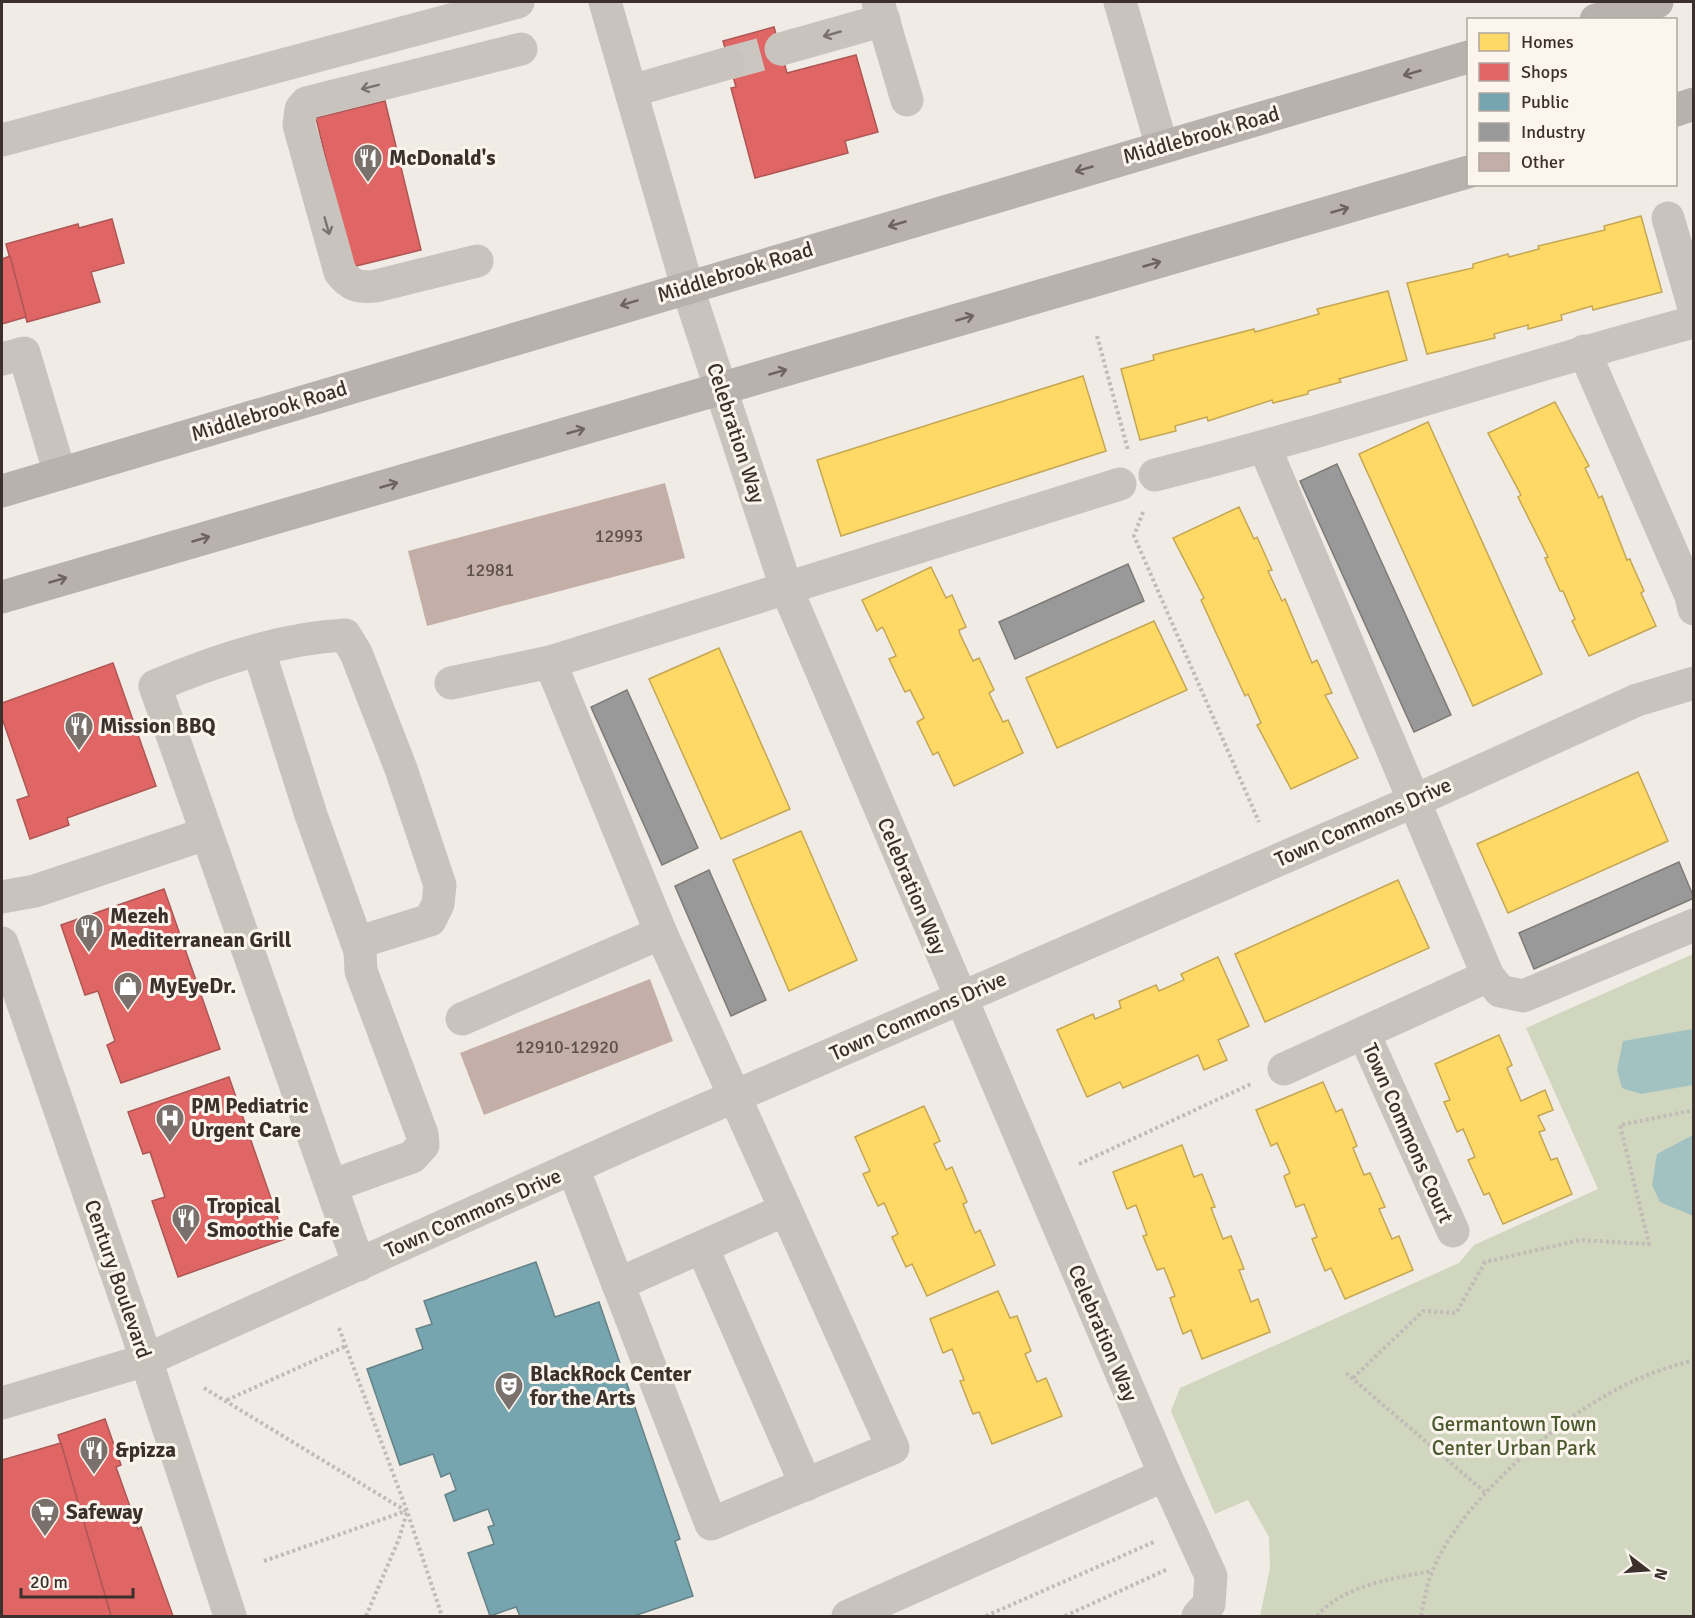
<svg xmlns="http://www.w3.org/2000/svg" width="1695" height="1618" font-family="Signika,sans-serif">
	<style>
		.green { fill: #d1d6bf }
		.water { fill: #a1c2c1 }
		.homes { fill: #ffd966; stroke: #c4a654; stroke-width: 1.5 }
		.shops { fill: #e06666; stroke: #ae5654; stroke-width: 1.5 }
		.public { fill: #76a5af; stroke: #648287; stroke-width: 1.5 }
		.industry { fill: #999; stroke: #7d7a78; stroke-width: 1.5 }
		.building { fill: #c3afa7 }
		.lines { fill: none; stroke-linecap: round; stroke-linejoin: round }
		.minor-tunnel { stroke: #ccc6c0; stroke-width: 33; stroke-dasharray: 33 16; stroke-linecap: butt }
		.path { stroke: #c2bbb6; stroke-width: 4; stroke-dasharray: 3 3; stroke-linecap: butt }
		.minor { stroke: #c9c3be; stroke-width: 33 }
		.major { stroke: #b8b1ad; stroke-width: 33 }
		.oneway { stroke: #7b726d }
		.oneway2 { stroke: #6d645f }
		.labels { text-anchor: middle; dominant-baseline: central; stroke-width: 6; stroke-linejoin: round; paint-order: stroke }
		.number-label { font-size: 18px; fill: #5d504a }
		.street-label { font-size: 21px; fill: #3b302b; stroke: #fbf5ee }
		.poi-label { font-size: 21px; font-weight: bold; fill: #3b302b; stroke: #fbf5ee; text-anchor: start }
		.park-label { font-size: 21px; fill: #4a5a2e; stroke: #fbf5ee }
	</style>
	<rect width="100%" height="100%" fill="#f0ebe5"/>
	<!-- green -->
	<path class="green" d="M1693 954V1616H1260L1270 1568 1269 1537 1248 1500 1215 1514 1171 1411 1180 1388 1459 1263 1474 1245 1598 1189 1526 1028Z"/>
	<!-- water -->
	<g class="water">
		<path d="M1693 1029V1085L1641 1094 1622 1088 1617 1070 1623 1041Z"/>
		<path d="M1693 1135V1216L1660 1202 1652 1185 1657 1154Z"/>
	</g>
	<!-- homes -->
	<g class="homes">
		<path d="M1641 216 1662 292 1593 310 1592 306 1561 315 1562 320 1528 329V325L1494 334 1495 338 1427 354 1407 283 1473 268V264L1508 254 1509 257 1539 249 1538 246 1605 230 1604 226Z"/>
		<path d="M1388 291 1407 360 1339 379 1341 382 1308 391V394L1273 403 1272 400 1208 421 1207 417 1175 426 1176 431 1140 440 1121 369 1154 360 1153 355 1254 329 1255 332 1319 314 1317 309Z"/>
		<path d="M1083 376 1106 451 841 536 817 460Z"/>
		<path d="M1555 402 1589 466 1585 468 1599 498 1602 496 1627 560 1630 559 1631 562 1644 591 1641 593 1656 626 1589 656 1572 621 1575 619 1563 591H1560L1545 558 1548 557 1518 497 1521 495 1488 433Z"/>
		<path d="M1428 422 1542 674 1473 706 1359 454Z"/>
		<path d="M1239 507 1254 539 1257 537 1272 570 1268 571 1282 601 1285 599 1312 663 1317 660 1332 693 1325 695 1358 758 1291 789 1257 725 1261 723 1248 694 1245 696 1201 600 1204 598 1173 538Z"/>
		<path d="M931 567 946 598 952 595 966 627 959 630 960 634 973 661 979 658 981 662 994 690 989 693 1003 722 1008 720 1023 753 954 786 938 752 933 755 917 722 924 718 910 690 905 692 889 659 896 656 884 630 882 627 877 631 862 600Z"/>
		<path d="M1154 621 1187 690 1057 748 1026 678Z"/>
		<path d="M719 648 790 809 721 839 649 679Z"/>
		<path d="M1638 772 1668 841 1508 913 1477 844Z"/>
		<path d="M801 831 857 960 789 991 733 860Z"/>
		<path d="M1398 880 1429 948 1265 1022 1235 954Z"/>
		<path d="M1218 957 1249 1026 1218 1040 1227 1060 1204 1070 1198 1055 1123 1088 1120 1082 1087 1097 1057 1030 1093 1014 1095 1019 1121 1008 1119 1001 1156 985 1159 991 1184 980 1181 974Z"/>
		<path d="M1499 1035 1512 1065 1507 1068 1521 1101 1545 1090 1553 1110 1538 1116 1545 1130 1539 1132 1551 1160 1557 1158 1572 1194 1503 1224 1489 1193 1484 1195 1468 1160 1475 1157 1463 1129 1457 1132 1444 1102 1450 1100 1435 1064Z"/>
		<path d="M1323 1082 1336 1112 1342 1109 1357 1146 1353 1148 1364 1175 1370 1173 1385 1207 1379 1209 1392 1239 1399 1236 1413 1270 1345 1299 1331 1268 1325 1271 1312 1239 1317 1237 1304 1204 1296 1207 1284 1176 1290 1173 1277 1143 1271 1146 1256 1110Z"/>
		<path d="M924 1106 940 1141 934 1144 946 1170 952 1167 967 1202 963 1204 975 1233 980 1230 995 1265 927 1296 912 1264 906 1267 892 1237 898 1234 884 1203 878 1206 863 1174 870 1171 855 1137Z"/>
		<path d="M1182 1145 1194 1177 1202 1174 1215 1207 1211 1208 1223 1239 1231 1236 1244 1269 1239 1270 1251 1302 1258 1299 1270 1332 1202 1359 1191 1330 1183 1334 1170 1298 1175 1296 1164 1268 1157 1270 1143 1236 1147 1235 1136 1205 1127 1209 1113 1172Z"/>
		<path d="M998 1291 1010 1318 1017 1316 1031 1351 1025 1354 1037 1382 1046 1378 1062 1416 992 1444 979 1412 973 1414 960 1381 964 1380 952 1349 943 1353 930 1319Z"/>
	</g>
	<!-- shops -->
	<g class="shops">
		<path d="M774 27 787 73 856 55 878 132 845 141 848 153 755 178 731 88 736 87 723 41Z"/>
		<path d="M385 101 421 250 352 267 316 118Z"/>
		<path d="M112 219 124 263 91 272 100 302 27 322 6 244 78 224 79 228Z"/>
		<path d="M10 256 26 317 2 324V259Z"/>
		<path d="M113 663 156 786 67 818 69 825 30 839 17 800 29 796 2 718V703Z"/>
		<path d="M164 889 220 1049 121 1083 107 1045 115 1041 98 991 85 995 61 925Z"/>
		<path d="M229 1077 285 1239 178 1277 152 1201 165 1197 150 1152 143 1154 128 1112Z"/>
		<path d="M105 1419 121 1465 116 1467 138 1529 141 1527 173 1616H111L58 1435Z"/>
		<path d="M61 1443 111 1616H2V1460Z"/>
	</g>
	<!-- public -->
	<path class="public" d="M536 1262 555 1317 599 1302 680 1539 675 1541 693 1596 634 1616H520L516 1607 490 1616 468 1553 494 1544 488 1527 494 1525 488 1509 454 1521 445 1495 456 1490 450 1473 441 1477 433 1454 400 1465 367 1369 423 1349 416 1329 432 1324 424 1301Z"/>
	<!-- industry -->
	<g class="industry">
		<path d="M1337 464 1451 715 1414 732 1300 481Z"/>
		<path d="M1128 564 1144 601 1015 659 999 622Z"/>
		<path d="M627 690 698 848 662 865 591 707Z"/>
		<path d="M1679 862 1694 898 1534 969 1519 933Z"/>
		<path d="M709 870 766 1000 731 1016 675 886Z"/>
	</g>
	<!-- building -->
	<g class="building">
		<path d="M665 483 685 558 427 626 408 551Z"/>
		<path d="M650 979 673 1041 484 1115 460 1053Z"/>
	</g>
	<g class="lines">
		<!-- minor-tunnel -->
		<path class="minor-tunnel" d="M729 63 781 49"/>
		<!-- path -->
		<g class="path">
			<path d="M1097 336 1128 450"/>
			<path d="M1143 512 1134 536 1259 822"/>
			<path d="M1079 1164 1253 1083"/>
			<path d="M339 1328 407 1511 442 1616"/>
			<path d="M1346 1373 1487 1494"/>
			<path d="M1353 1378 1423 1311 1456 1313 1485 1262 1580 1240 1649 1244 1620 1125 1694 1110"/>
			<path d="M204 1388 406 1511"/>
			<path d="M227 1400 346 1346"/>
			<path d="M264 1561 406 1511"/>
			<path d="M366 1616 399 1539 407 1512"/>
			<path d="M986 1616 1156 1541"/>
			<path d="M1065 1616 1168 1569"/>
			<path d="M1317 1616C1343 1585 1395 1578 1432 1571"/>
			<path d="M1421 1616C1424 1602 1426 1587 1432 1572 1459 1503 1556 1420 1621 1387 1644 1375 1669 1367 1694 1360"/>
		</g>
		<!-- minor -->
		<g class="minor">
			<path d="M605 2 687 286 787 590 1165 1475"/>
			<path d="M878 2 907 100"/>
			<path d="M1120 2 1162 147"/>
			<path d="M781 49 884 20"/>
			<path d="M631 91 729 63"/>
			<path d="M2 140 518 2"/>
			<path d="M1668 218 1694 308"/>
			<path d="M477 261 376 286C360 288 350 286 340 272L299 125 301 109 306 103 521 49"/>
			<path d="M1584 351 1691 596 1694 609"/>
			<path d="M2 359 24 353 60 474"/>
			<path d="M1265 448 1488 976 1500 991 1523 996 1694 925"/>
			<path d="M1155 475C1336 430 1513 370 1694 322"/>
			<path d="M259 651 311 815 360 951"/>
			<path d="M550 662 661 933 893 1448 711 1524 573 1168"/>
			<path d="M451 683 550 662 1120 484"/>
			<path d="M2 897 35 891 205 834"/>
			<path d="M2 943 136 1329 230 1616"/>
			<path d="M462 1019 661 933"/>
			<path d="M1364 1034 1453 1231"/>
			<path d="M1284 1069 1488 976"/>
			<path d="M331 1186 412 1157 423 1145 422 1134 361 971 360 951 366 940 430 920 438 904 440 885 401 769 356 653 345 635C281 638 214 661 155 686L345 1226 359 1265"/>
			<path d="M702 1247 806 1485"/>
			<path d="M618 1284 785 1210"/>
			<path d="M2 1403 146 1360 632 1141 1414 801 1637 700 1694 683"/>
			<path d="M848 1616 1165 1475 1211 1576 1209 1604 1198 1616"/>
		</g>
		<!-- major -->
		<g class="major">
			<path d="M1596 20 1657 2"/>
			<path d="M1676 110 1694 104"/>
			<path d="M2 491 1468 57"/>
			<path d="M2 597 1468 172"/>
		</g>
	</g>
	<!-- one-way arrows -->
	<defs><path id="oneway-shaft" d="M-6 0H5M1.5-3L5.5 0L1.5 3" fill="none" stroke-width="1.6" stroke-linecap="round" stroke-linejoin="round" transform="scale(1.5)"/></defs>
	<g class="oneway">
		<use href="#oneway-shaft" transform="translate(832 34) rotate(164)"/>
		<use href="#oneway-shaft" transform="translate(370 87) rotate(166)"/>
		<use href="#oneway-shaft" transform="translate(327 226) rotate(74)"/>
	</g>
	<g class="oneway2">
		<use href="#oneway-shaft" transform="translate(1412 73) rotate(164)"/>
		<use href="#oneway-shaft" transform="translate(1084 169) rotate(164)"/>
		<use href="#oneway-shaft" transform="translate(1340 210) rotate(-16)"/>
		<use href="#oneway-shaft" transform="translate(897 224) rotate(164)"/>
		<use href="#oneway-shaft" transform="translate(1152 264) rotate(-16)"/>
		<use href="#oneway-shaft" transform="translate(629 303) rotate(163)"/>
		<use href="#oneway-shaft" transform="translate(965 318) rotate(-16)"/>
		<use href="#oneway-shaft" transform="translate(778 372) rotate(-16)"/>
		<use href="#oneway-shaft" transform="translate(576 431) rotate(-16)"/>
		<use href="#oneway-shaft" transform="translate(389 485) rotate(-16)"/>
		<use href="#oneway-shaft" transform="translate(201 539) rotate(-16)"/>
		<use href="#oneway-shaft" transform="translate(58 580) rotate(-16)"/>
	</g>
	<!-- icons -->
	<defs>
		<g id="restaurant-pin" transform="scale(1.5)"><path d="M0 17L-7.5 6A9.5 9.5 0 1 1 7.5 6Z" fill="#7a716c" stroke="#fbf5ee"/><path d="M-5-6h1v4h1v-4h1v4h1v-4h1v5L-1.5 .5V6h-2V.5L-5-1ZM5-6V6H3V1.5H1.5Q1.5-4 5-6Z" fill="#fff"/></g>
		<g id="shop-pin" transform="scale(1.5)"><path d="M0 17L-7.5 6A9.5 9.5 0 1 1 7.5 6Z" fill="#7a716c" stroke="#fbf5ee"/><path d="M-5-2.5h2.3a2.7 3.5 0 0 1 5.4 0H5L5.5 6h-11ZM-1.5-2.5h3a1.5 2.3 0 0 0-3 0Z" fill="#fff"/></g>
		<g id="hospital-pin" transform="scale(1.5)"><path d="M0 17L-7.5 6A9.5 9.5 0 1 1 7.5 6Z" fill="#7a716c" stroke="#fbf5ee"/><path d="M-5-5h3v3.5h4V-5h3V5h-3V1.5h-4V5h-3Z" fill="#fff"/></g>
		<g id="theatre-pin" transform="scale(1.5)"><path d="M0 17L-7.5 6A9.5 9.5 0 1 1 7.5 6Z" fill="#7a716c" stroke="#fbf5ee"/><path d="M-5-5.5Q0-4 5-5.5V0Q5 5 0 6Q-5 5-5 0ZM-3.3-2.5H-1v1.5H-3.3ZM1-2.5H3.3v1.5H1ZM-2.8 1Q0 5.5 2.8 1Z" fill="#fff"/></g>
		<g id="supermarket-pin" transform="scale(1.5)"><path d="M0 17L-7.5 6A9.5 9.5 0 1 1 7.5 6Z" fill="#7a716c" stroke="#fbf5ee"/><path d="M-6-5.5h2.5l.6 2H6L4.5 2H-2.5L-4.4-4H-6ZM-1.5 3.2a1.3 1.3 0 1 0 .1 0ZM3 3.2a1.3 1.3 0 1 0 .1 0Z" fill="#fff"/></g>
	</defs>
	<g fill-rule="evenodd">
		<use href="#restaurant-pin" x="368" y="158"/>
		<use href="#restaurant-pin" x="79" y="726"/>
		<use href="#restaurant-pin" x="89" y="928"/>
		<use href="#shop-pin" x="128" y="986"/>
		<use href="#hospital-pin" x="170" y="1118"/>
		<use href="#restaurant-pin" x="186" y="1218"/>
		<use href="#theatre-pin" x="509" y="1386"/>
		<use href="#restaurant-pin" x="94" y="1450"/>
		<use href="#supermarket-pin" x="45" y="1512"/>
	</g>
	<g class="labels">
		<!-- number labels -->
		<g class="number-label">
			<text x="619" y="536">12993</text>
			<text x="490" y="570">12981</text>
			<text x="567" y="1047">12910-12920</text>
		</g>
		<!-- street labels -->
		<g class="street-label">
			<text transform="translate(1201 135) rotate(-16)">Middlebrook Road</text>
			<text transform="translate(735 272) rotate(-17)">Middlebrook Road</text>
			<text transform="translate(269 411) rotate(-17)">Middlebrook Road</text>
			<text transform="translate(736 433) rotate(72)">Celebration Way</text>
			<text transform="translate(1363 822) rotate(-24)">Town Commons Drive</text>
			<text transform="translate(912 886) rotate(67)">Celebration Way</text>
			<text transform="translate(918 1016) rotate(-24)">Town Commons Drive</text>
			<text transform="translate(1408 1133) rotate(66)">Town Commons Court</text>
			<text transform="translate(473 1213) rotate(-24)">Town Commons Drive</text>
			<text transform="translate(118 1279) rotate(71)">Century Boulevard</text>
			<text transform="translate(1103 1333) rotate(67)">Celebration Way</text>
		</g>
		<!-- poi labels -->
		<g class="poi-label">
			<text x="389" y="158">McDonald's</text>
			<text x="100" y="726">Mission BBQ</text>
			<text x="110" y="916">Mezeh<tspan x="110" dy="24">Mediterranean Grill</tspan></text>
			<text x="149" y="986">MyEyeDr.</text>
			<text x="191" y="1106">PM Pediatric<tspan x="191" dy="24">Urgent Care</tspan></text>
			<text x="207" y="1206">Tropical<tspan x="207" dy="24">Smoothie Cafe</tspan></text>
			<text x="530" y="1374">BlackRock Center<tspan x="530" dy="24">for the Arts</tspan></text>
			<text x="115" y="1450">&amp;pizza</text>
			<text x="66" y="1512">Safeway</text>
		</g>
		<!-- park labels -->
		<g class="park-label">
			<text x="1514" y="1424">Germantown Town<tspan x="1514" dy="24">Center Urban Park</tspan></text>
		</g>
	</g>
	<!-- border -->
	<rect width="1695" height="1618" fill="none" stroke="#3b302b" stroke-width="6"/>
	<!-- legend -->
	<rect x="1467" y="18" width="210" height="168" fill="#fbf5ee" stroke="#aea6a0" stroke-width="1.5"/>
	<rect x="1479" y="33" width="30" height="18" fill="#ffd966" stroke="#aea6a0" stroke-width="1.5"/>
	<text x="1521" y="48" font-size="18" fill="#3b302b">Homes</text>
	<rect x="1479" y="63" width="30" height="18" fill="#e06666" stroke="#aea6a0" stroke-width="1.5"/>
	<text x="1521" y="78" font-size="18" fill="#3b302b">Shops</text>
	<rect x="1479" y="93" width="30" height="18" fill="#76a5af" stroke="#aea6a0" stroke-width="1.5"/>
	<text x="1521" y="108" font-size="18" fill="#3b302b">Public</text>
	<rect x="1479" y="123" width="30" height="18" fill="#999999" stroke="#aea6a0" stroke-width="1.5"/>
	<text x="1521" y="138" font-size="18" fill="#3b302b">Industry</text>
	<rect x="1479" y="153" width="30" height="18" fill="#c3afa7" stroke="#aea6a0" stroke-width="1.5"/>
	<text x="1521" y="168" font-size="18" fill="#3b302b">Other</text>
	<!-- north arrow -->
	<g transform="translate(1647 1570) rotate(107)" stroke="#fbf5ee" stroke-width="4.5" paint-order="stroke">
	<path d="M0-4.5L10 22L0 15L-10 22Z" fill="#3b302b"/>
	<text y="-9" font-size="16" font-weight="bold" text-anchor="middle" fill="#3b302b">N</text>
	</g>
	<!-- scale -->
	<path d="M21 1588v9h112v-9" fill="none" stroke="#3b302b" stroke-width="3"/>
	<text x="30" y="1588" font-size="18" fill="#3b302b" stroke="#fbf5ee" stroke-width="4.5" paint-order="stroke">20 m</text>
</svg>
